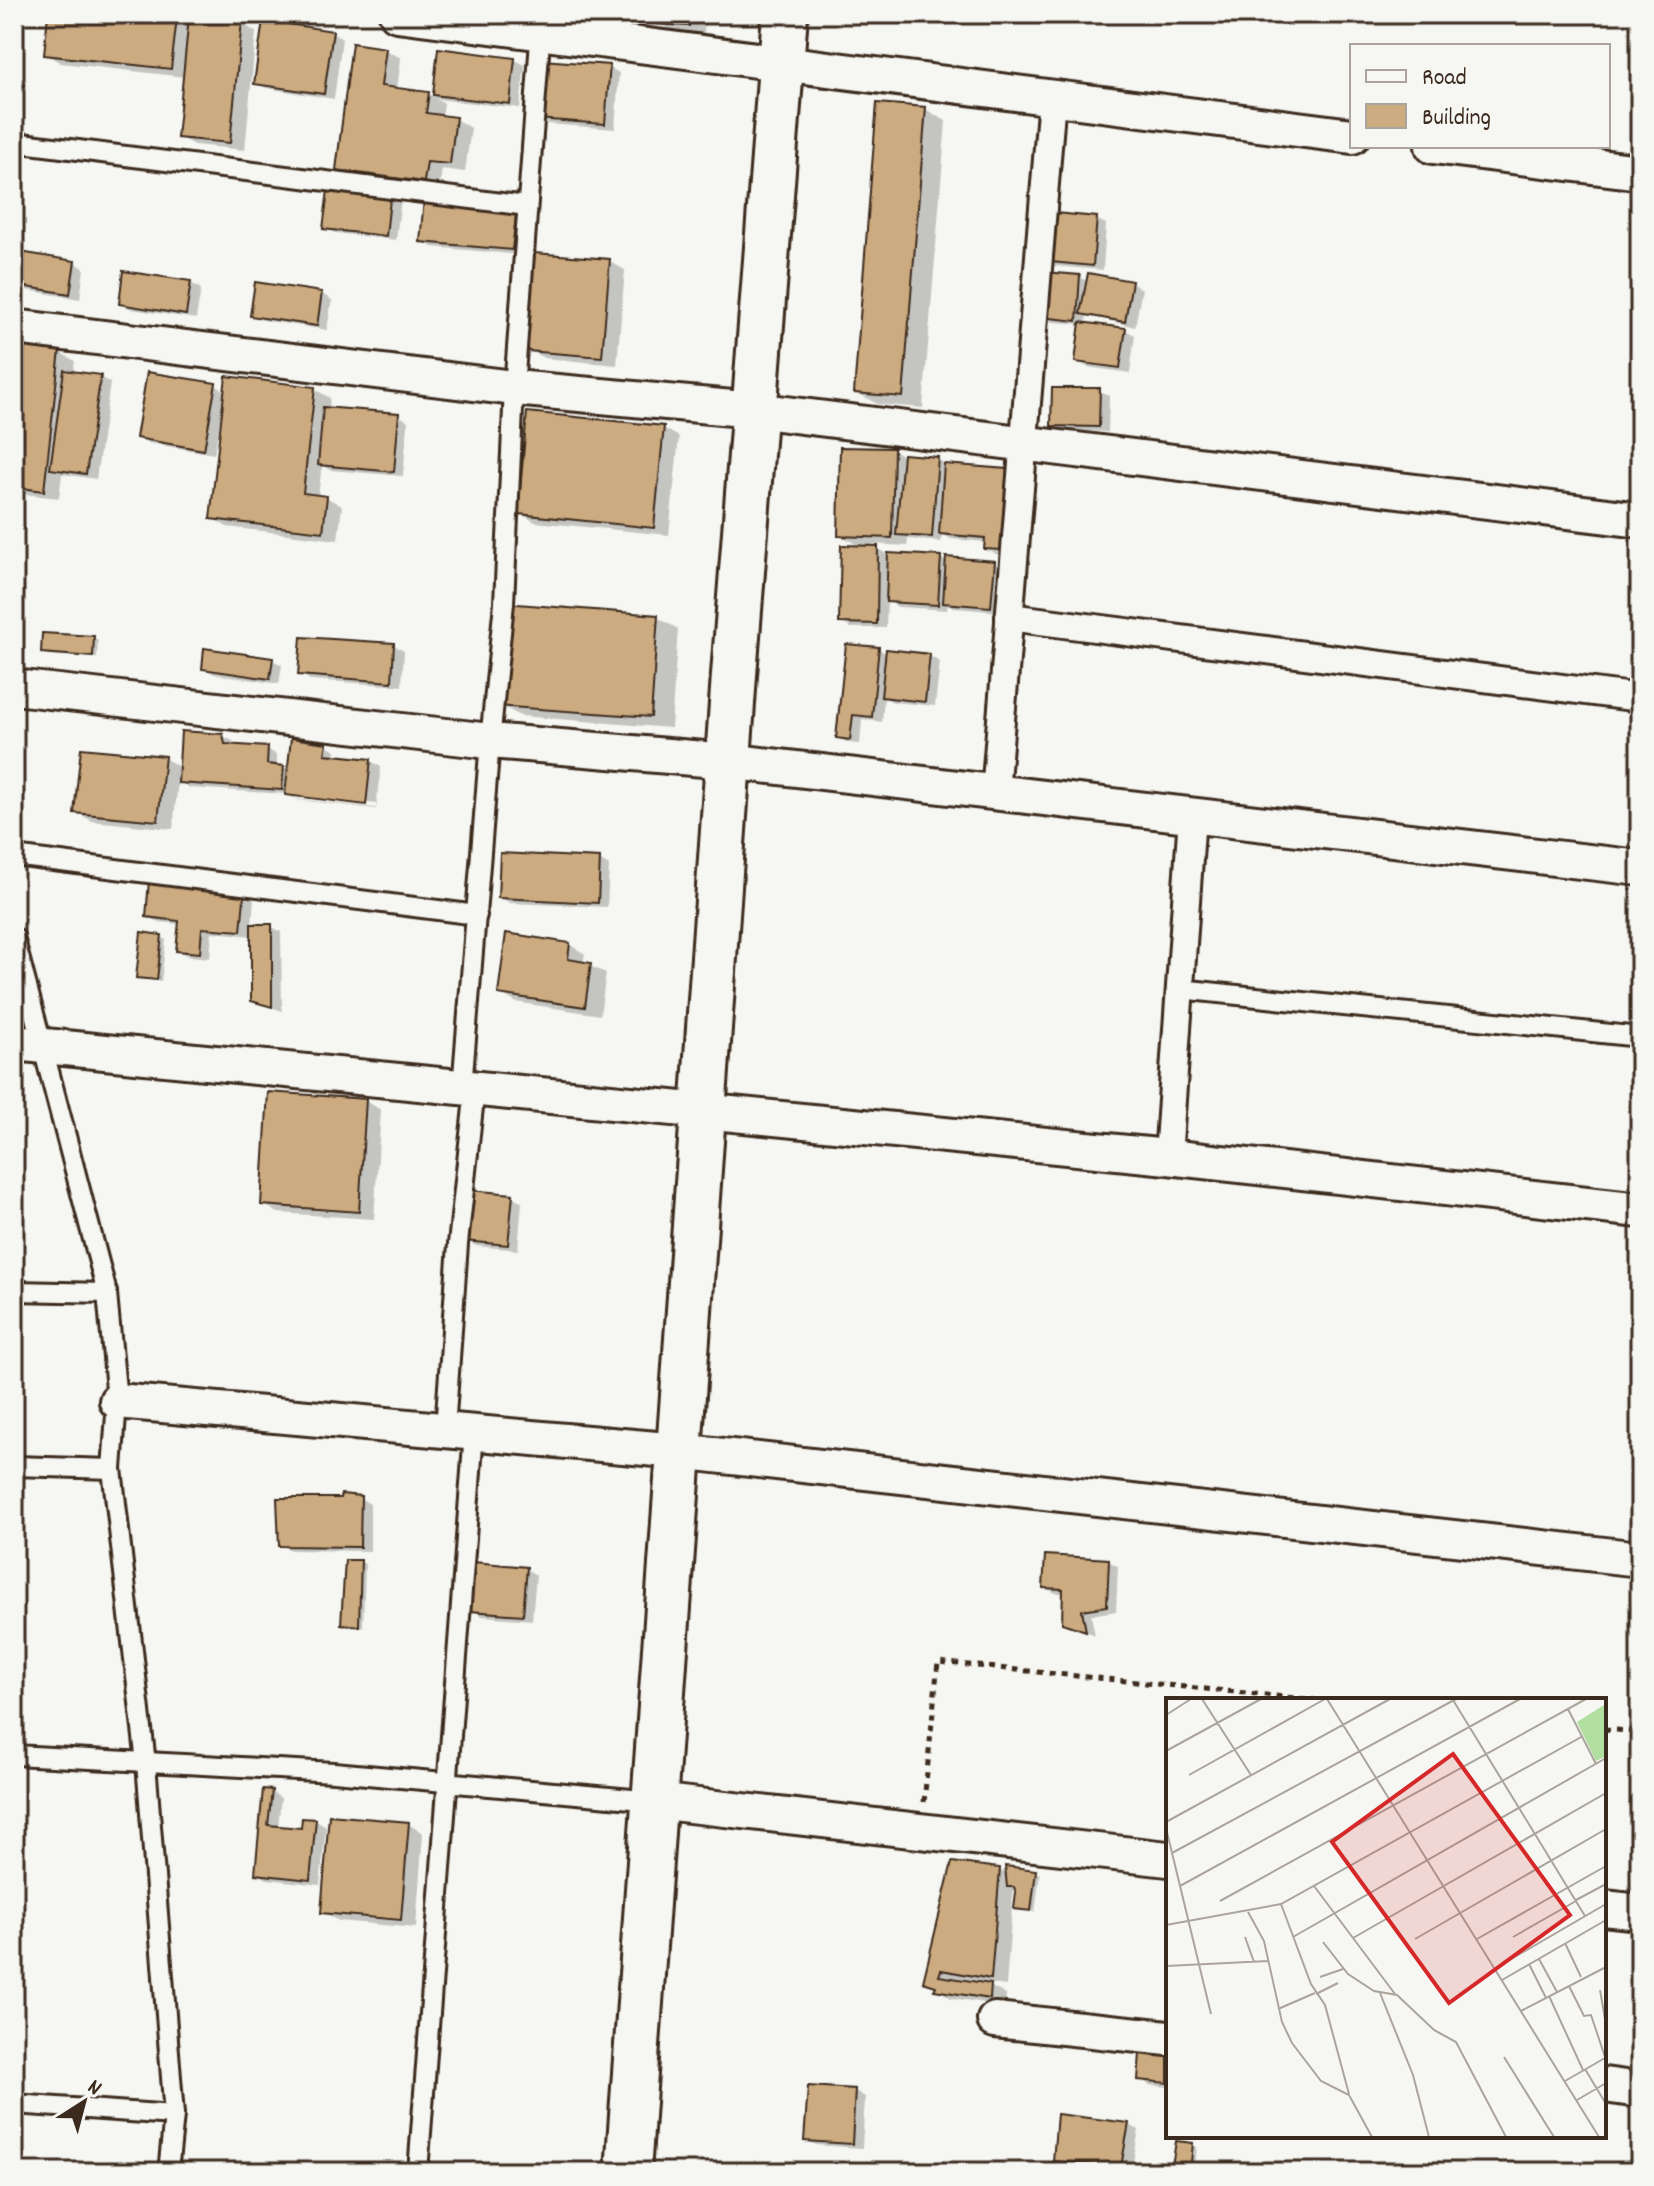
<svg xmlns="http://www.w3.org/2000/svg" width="1654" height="2186" font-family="Dekko,sans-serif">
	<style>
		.shadow { fill: #0003; fill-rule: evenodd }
		.building { fill: #cdab80; stroke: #3b2a1e; stroke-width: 2 }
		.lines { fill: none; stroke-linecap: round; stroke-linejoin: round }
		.service-casing { stroke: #3b2a1e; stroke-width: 24 }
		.pedestrian-casing { stroke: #3b2a1e; stroke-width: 32 }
		.minor-casing { stroke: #3b2a1e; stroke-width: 40 }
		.secondary-casing { stroke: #3b2a1e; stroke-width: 50 }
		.path { stroke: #3b2a1e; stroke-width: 5; stroke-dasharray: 6 6; stroke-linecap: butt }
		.service { stroke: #f6f6f2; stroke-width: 18 }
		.pedestrian { stroke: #f6f6f2; stroke-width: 26 }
		.minor { stroke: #f6f6f2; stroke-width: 34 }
		.secondary { stroke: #f6f6f2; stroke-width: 44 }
		.inset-road { fill: none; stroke: #aba49d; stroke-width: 2 }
		.view { fill: #d62828; fill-opacity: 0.15; stroke: #d62828; stroke-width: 4 }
		.inset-edge { fill: none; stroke: #3b2a1e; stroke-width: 4 }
	</style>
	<rect width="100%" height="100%" fill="#f6f6f2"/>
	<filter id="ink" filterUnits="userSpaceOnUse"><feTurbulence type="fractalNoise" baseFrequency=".0125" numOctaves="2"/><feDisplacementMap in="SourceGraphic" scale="16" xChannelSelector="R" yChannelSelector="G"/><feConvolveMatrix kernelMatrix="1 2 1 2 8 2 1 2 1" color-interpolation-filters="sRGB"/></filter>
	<g filter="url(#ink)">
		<!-- shadow -->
		<g class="shadow">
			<path d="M50 14H135L176 19 190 26 241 23 256 32 245 150 194 145 179 137 185 77 61 63 46 54Z"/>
			<path d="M659 14H705L704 34 674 32 659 23Z"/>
			<path d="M333 33 342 39 334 99 266 88 256 83Z"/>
			<path d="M385 50 401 58 397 90 429 94 435 98 440 51 515 60 525 65 520 108 436 99 444 103 442 117 455 119 471 128 465 172 442 169 439 190 354 178 338 169Z"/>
			<path d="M609 67 619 73 615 129 548 124 538 118Z"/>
			<path d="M925 109 946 121 923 408 877 404 856 392Z"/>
			<path d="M331 184 401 198 396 240 335 233 325 228Z"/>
			<path d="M426 200 526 214 522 255 432 247 422 241Z"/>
			<path d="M1096 219 1106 224 1103 270 1052 266 1042 260Z"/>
			<path d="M14 253 74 262 84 268 80 299 14 288Z"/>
			<path d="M609 261 625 270 617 365 544 358 529 350Z"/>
			<path d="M125 273 191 283 201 289 196 319 131 309 121 303Z"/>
			<path d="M1090 275 1132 283 1142 289 1135 327 1087 315 1086 324 1125 330 1135 335 1130 373 1087 367 1077 361 1082 324 1053 322 1043 316 1080 277 1088 282Z"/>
			<path d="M256 284 322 294 332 300 327 330 262 320 252 314Z"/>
			<path d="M14 346 59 352 75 361 73 373 100 377 110 383 96 479 62 474 59 498 14 493Z"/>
			<path d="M215 385 227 392 315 389 330 398 329 409 398 415 408 421 403 476 330 470 322 465 318 497H326L342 506 338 540 227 527 212 518 223 422H220L214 454 148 443 138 437Z"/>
			<path d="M1099 390 1109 396 1108 432 1063 430 1053 425Z"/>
			<path d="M663 428 679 437 669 535 535 522 520 513Z"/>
			<path d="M894 450 903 456 937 458 947 466 1006 471 1016 476 1011 555 996 554 986 548V542L951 539 942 534 941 542 908 539 907 546 872 544 888 555 940 558 948 562 994 563 1004 569 1001 612 955 608 948 604 947 610 898 607 887 600 886 628H851L841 622 861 547 840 535Z"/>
			<path d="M657 617 678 629 671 728 520 716 499 704Z"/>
			<path d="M93 638 98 641 97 658 47 655 43 652Z"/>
			<path d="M394 645 404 651 402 686 310 680 300 674Z"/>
			<path d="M848 646 879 649 888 655V651L930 656 940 662 935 706 893 702 884 697 882 722 862 719 860 744 848 743 838 737Z"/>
			<path d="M272 660 282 665 279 684 214 674 204 668Z"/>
			<path d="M223 736 233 741 234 747 267 749 277 755V767L290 771 326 745 336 750 335 757 371 761 381 767 376 809 297 800 287 794 190 788 178 781 173 829 92 821 76 812 164 758 181 768ZM295 795 376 804V808L295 799Z"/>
			<path d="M599 860 609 866 607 907 510 903 500 897Z"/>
			<path d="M244 890 254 896 252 926H271L281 932 282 1011 253 1000V936L212 932 210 958 188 956 178 950 180 924 158 922 148 916Z"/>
			<path d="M162 937 166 940 161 981 142 979 138 976Z"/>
			<path d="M570 945 585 954 583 963 606 973 600 1015 515 1002 500 993Z"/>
			<path d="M366 1101 381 1110 374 1219 278 1213 263 1204Z"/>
			<path d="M512 1196 522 1202 518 1250 476 1246 466 1240Z"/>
			<path d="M360 1498 370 1504V1551L291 1550 281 1545Z"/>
			<path d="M1108 1561 1118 1566 1116 1611 1091 1615 1095 1635 1064 1622 1065 1593H1055L1045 1587Z"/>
			<path d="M361 1562 365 1564 363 1627 343 1623Z"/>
			<path d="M526 1569 536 1575 532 1620 482 1616 472 1610Z"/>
			<path d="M271 1792 281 1798 278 1828 302 1830 303 1820 316 1821 326 1827 320 1885 267 1879 257 1873Z"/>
			<path d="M408 1824 423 1833 416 1928 339 1921 323 1912Z"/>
			<path d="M999 1870 1008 1875 1035 1872 1040 1874 1035 1912 1016 1907 1018 1892 1014 1882 1006 1986 985 1983 1006 1995 1005 2006 951 1998 926 1981Z"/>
			<path d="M1168 2044V2087L1150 2085 1140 2079Z"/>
			<path d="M810 2088 855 2091 865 2097 862 2148 816 2145 807 2140Z"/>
			<path d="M1059 2117 1129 2125 1139 2130 1131 2172 1065 2165 1056 2160Z"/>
			<path d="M1193 2145 1197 2147 1194 2172H1173Z"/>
		</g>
		<!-- building -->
		<g class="building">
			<path d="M48 14H152L177 17 171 69 44 55Z"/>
			<path d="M657 14H689V26L657 24Z"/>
			<path d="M189 16 242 21 230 143 177 138Z"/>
			<path d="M263 20 333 31 324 94 254 84Z"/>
			<path d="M352 43 386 48 381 86 429 92 426 113 456 117 450 164 427 162 424 182 336 170Z"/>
			<path d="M438 48 515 58 510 104 433 95Z"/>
			<path d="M541 60 610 65 605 124 536 119Z"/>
			<path d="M877 103 926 107 903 397 854 393Z"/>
			<path d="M329 182 391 190 386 236 323 229Z"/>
			<path d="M424 198 517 206 512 250 420 242Z"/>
			<path d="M1044 212 1097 217 1093 266 1040 261Z"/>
			<path d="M14 251 75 261 70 294 14 285Z"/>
			<path d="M534 253 610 259 602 357 527 351Z"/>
			<path d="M123 271 191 281 186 315 119 304Z"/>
			<path d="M1044 272 1080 275 1077 321 1041 317Z"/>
			<path d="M1088 273 1132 281 1125 322 1080 314Z"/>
			<path d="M255 282 322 292 317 326 250 316Z"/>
			<path d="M1080 322 1126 328 1120 368 1075 362Z"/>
			<path d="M14 344 60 350 44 491 14 487Z"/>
			<path d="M64 370 101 375 86 474 50 469Z"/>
			<path d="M147 372 216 383 204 450 136 438Z"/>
			<path d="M226 376 315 387 303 493 327 496 323 532 210 519Z"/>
			<path d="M1052 388H1100L1099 427 1051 426Z"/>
			<path d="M323 407 399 413 394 472 318 465Z"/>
			<path d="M527 412 664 426 654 528 518 514Z"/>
			<path d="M840 447 894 448 892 538 838 536Z"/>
			<path d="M903 454 938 457 932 537 896 535Z"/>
			<path d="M944 464 1007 469 1001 550 984 549 985 538 939 534Z"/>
			<path d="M841 545 878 546 877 624 839 623Z"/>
			<path d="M888 553 941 556 938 605 886 602Z"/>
			<path d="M946 557 995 561 991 607 943 603Z"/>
			<path d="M504 603 658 615 651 717 497 706Z"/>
			<path d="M42 633 94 636 93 657 41 653Z"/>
			<path d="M301 637 394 643 392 682 298 675Z"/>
			<path d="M846 644 879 647 872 717 853 715 850 740 836 738Z"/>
			<path d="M204 648 273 658 270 679 202 669Z"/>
			<path d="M886 649 930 654 925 702 881 697Z"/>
			<path d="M181 731 223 734 225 744 268 747 267 764 284 766 282 790 178 783Z"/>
			<path d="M291 738 327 743 325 754 371 759 366 805 285 795Z"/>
			<path d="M81 748 165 756 158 821 74 813Z"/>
			<path d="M500 853 600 858 598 903 498 898Z"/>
			<path d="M149 880 245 888 241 931 202 928 200 953 176 951 179 921 146 917Z"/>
			<path d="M251 924H272V1007L251 1001Z"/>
			<path d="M141 932 162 935 157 980 136 978Z"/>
			<path d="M506 933 570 943 568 959 591 963 585 1007 498 994Z"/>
			<path d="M268 1092 366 1099 359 1212 261 1205Z"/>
			<path d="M468 1190 513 1194 508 1245 464 1241Z"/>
			<path d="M341 1494 361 1496 360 1547 279 1546 277 1498H340Z"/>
			<path d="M1045 1555 1109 1559 1107 1606 1082 1610 1086 1631 1062 1623 1063 1589 1043 1588Z"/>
			<path d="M345 1560H361L359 1626 341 1624Z"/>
			<path d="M474 1562 527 1567 523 1615 470 1611Z"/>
			<path d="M263 1789 272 1790 268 1825 301 1828 302 1818 316 1819 310 1880 255 1874Z"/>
			<path d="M329 1815 409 1822 401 1920 321 1913Z"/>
			<path d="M952 1862 1000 1868 991 1979 941 1970 939 1976 991 1984 990 1999 934 1990 936 1986 923 1982Z"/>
			<path d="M1005 1866 1036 1870 1031 1911 1014 1909 1016 1893 1014 1887H1007Z"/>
			<path d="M1141 2040 1168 2042V2083L1138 2080Z"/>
			<path d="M808 2086 855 2089 852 2144 804 2141Z"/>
			<path d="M1057 2114 1129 2123 1121 2167 1053 2161Z"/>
			<path d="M1176 2141 1193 2143 1190 2172H1171Z"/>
		</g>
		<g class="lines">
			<!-- service casing -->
			<g class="service-casing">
				<g id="service">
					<path d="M14 142 527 206"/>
					<path d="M14 856 477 915"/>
					<path d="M14 937 107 1293 117 1401 112 1469 146 1763 174 2115 168 2172"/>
					<path d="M1180 989 1640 1037"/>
					<path d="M462 1088 490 741 504 603 514 388 542 14"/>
					<path d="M14 1291 107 1293"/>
					<path d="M445 1430 458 1244 475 1089"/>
					<path d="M14 1466 112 1469"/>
					<path d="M14 1755 334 1772 654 1801"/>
					<path d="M14 2104 174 2115"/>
					<path d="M418 2172 474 1432"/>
				</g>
			</g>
			<!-- pedestrian casing -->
			<g class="pedestrian-casing">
				<g id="pedestrian">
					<path d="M1009 617 1640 698"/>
					<path d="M995 793 1052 98"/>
					<path d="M1168 1157 1192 816"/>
				</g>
			</g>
			<!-- minor casing -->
			<g class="minor-casing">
				<g id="minor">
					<path d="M397 14 1352 136"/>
					<path d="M1433 146 1640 172"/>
					<path d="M14 327 514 388 754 410 1640 520"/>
					<path d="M14 687 490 741 728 761 1640 868"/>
					<path d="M14 1043 1168 1157 1640 1210"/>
					<path d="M117 1401 679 1451 1640 1559"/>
					<path d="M654 1801 1168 1859"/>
					<path d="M1604 1908 1640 1912"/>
					<path d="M995 2020 1168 2038"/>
					<path d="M1604 2085 1640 2090"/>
				</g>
			</g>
			<!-- secondary casing -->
			<g class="secondary-casing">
				<path id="secondary" d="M628 2172 734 675 785 14"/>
			</g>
			<!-- path -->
			<g class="path">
				<path d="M1604 1729 1640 1732"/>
				<path d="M924 1802 938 1662 1315 1700"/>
			</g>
			<!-- service -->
			<use href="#service" class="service"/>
			<!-- pedestrian -->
			<use href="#pedestrian" class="pedestrian"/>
			<!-- minor -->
			<use href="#minor" class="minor"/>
			<!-- secondary -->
			<use href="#secondary" class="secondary"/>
		</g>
	</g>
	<!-- overview -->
	<g transform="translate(1166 1698)">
		<rect width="440" height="440" fill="#f6f6f2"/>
		<path d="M438 7 440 58 430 63 411 24Z" fill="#b1df9f"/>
		<path class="inset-road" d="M36 1 85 77M161 1 433 439M287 2 419 218M402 11 430 66M0 17 25 1M0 53 95 1M23 77 159 1M0 124 224 1M0 130 45 316M6 155 290 1M14 188 354 1M148 188 229 296M410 202 440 186M54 203 420 1M115 206 145 286 159 307 183 396M82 214 98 243 116 324 126 345 155 383 183 397 206 439M0 227 115 206 417 38M79 239 88 264M127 239 440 60M347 239 410 203M187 240 440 95M249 241 440 131M311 241 440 168M157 244 182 276 208 293 231 297 268 332 290 344 340 439M399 245 415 279M373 261 391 294M363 266 380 300M0 268 102 263M328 271 440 206M154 279 177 271M336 282 440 222M403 288 418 318 425 317 440 362M434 292 440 327M214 295 247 377 263 439M150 296 172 285M383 298 417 372M112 311 149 295M355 313 440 269M338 359 388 439M419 371 440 406M399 383 439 360M411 402 440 385"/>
		<path class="view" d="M287 56 404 217 283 305 166 144Z"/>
		<rect width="440" height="440" class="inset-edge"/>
	</g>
	<!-- margin -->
	<rect width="1654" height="2186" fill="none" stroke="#f6f6f2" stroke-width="48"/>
	<rect x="24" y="24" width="1606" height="2138" fill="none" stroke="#3b2a1e" stroke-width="3" filter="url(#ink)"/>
	<!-- legend -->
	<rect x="1350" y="44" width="260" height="104" fill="#f6f6f2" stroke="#aba49d" stroke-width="2"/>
	<rect x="1366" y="70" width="40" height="12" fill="#f6f6f2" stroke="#aba49d" stroke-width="2"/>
	<text x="1422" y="84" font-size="24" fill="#3b2a1e">Road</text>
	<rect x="1366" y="104" width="40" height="24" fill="#cdab80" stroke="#aba49d" stroke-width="2"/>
	<text x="1422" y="124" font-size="24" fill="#3b2a1e">Building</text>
	<!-- north arrow -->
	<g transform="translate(84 2102) rotate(36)" stroke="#f6f6f2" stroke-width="6" paint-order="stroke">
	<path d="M0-6L14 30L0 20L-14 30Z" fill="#3b2a1e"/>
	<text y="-12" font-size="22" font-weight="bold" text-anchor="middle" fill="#3b2a1e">N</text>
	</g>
</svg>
